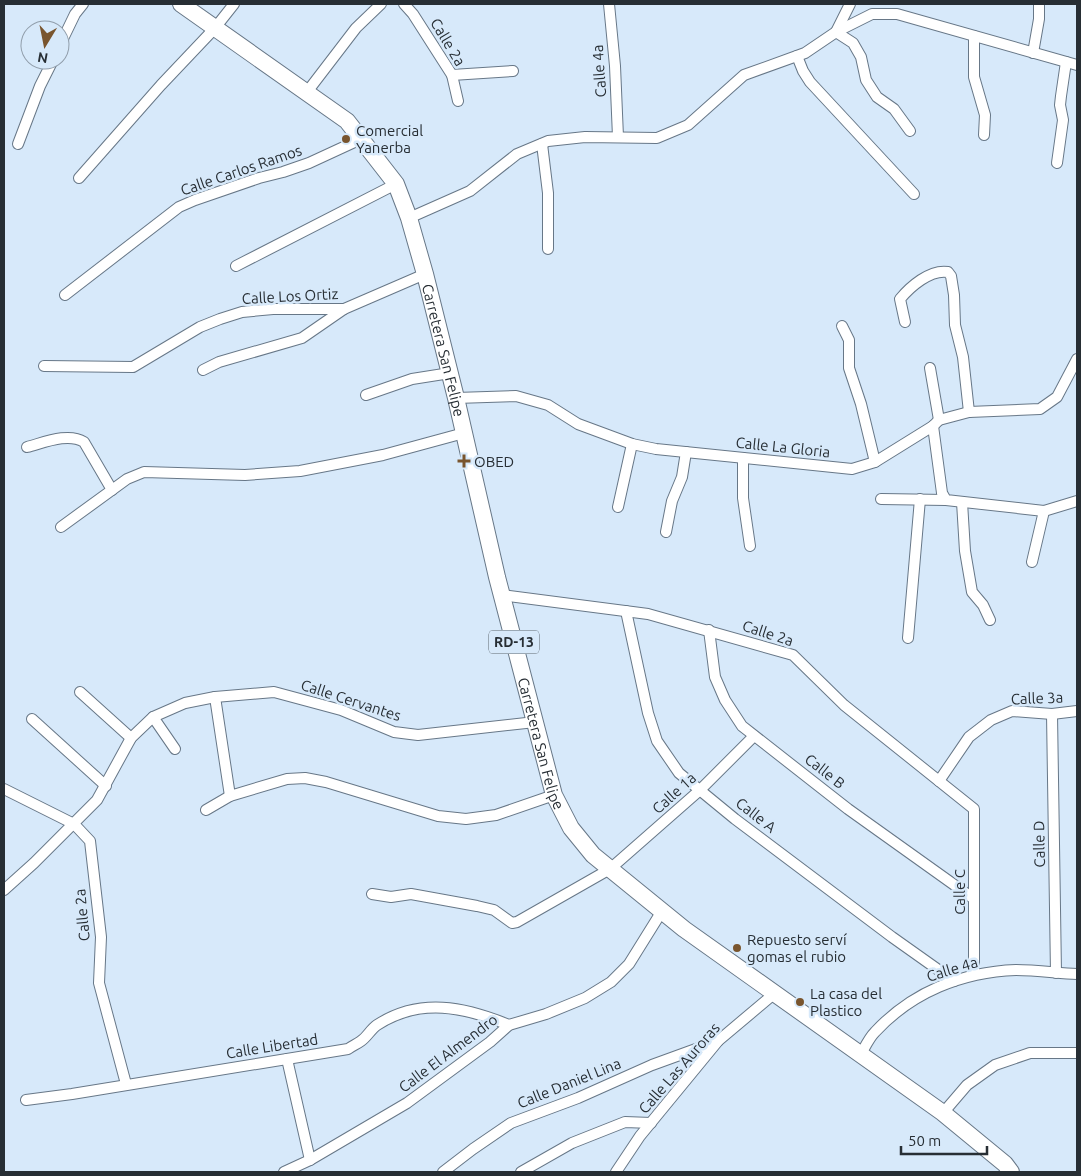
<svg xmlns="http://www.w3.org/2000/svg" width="1081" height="1176" font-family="Ubuntu,sans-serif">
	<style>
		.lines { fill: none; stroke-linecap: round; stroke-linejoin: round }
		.street-casing { stroke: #677787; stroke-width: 12 }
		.primary-casing { stroke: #677787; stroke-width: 18 }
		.street { stroke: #fff; stroke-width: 10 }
		.primary { stroke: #fff; stroke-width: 16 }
		.poi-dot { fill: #79552e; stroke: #d7e9fa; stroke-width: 2 }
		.labels { text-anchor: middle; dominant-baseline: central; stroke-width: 5; stroke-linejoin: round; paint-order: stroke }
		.shield { fill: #d7e9fa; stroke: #5c666f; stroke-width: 1 }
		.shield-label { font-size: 14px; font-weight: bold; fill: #272e34 }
		.street-label { font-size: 15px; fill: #272e34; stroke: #d7e9fa }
		.poi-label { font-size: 15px; fill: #272e34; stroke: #d7e9fa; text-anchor: start }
	</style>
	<rect width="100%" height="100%" fill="#d7e9fa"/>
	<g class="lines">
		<!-- street casing -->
		<g class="street-casing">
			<g id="street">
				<path d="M404 4 413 14 452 75 458 101"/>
				<path d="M609 4 615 66 618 137"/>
				<path d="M850 4 836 32 853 43 861 57 866 80 877 97 894 109 910 131"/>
				<path d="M974 36V77L985 115 984 135"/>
				<path d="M60 45 75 14 83 4"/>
				<path d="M1033 53 1039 19V4"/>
				<path d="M797 56 803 71 810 82 914 194"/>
				<path d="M452 75 513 71"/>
				<path d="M307 92 356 28 381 4"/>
				<path d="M18 144 40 86 53 60"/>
				<path d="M542 144 548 193V249"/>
				<path d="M1057 163 1063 120 1060 105 1061 96 1066 62"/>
				<path d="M79 178 161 85 215 28 234 4"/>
				<path d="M409 218 470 191 517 154 548 141 585 137 657 138 688 125 744 75 805 53 836 32 872 14H897L1077 65"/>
				<path d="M236 266 396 184"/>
				<path d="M65 295 179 207 195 200 259 178 283 172 309 163 361 139"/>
				<path d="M905 322 900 299C910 287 930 269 948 272L951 276 954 295 955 325 963 357 969 412"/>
				<path d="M842 326 849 340V368L861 404 875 462"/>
				<path d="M44 366 133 367 200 327 220 319 242 312 273 309H344L425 274"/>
				<path d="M930 368 939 420"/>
				<path d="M203 370 219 362 302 338 344 309"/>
				<path d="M366 395 412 379 450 373"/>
				<path d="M456 398 516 396 548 405 578 424 632 444 656 449 852 469 875 462 933 426 939 420 969 412 1040 409 1057 397 1077 359"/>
				<path d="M933 426 942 493 946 500 1044 511 1077 501"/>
				<path d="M27 447C43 443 68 432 84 442L112 490"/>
				<path d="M743 458V498L750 546"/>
				<path d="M881 499 946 500"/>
				<path d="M962 502 965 551 972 592 983 605 990 620"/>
				<path d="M618 507 632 444"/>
				<path d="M61 527 127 479 144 472 245 475 300 471 383 455 464 433"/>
				<path d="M666 532 672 501 682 477 686 452"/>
				<path d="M1032 562 1044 511"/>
				<path d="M501 595 648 614 793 655 844 705 974 809V975"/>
				<path d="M626 611 648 713 657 741 679 773 735 819 892 937 954 981"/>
				<path d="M709 630 715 677 725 700 742 726 848 809 974 899"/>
				<path d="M908 638 920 499"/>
				<path d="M80 692 131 738"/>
				<path d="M215 697 230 796"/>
				<path d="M1052 714 1056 973"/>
				<path d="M153 717 175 749"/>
				<path d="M32 719 106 786"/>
				<path d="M939 781 969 737 991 720 1012 711 1052 714 1077 711"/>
				<path d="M4 789 74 824 90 841 101 937 99 983 126 1084"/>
				<path d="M206 810 230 796 287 779 305 778 326 782 438 816 466 819 496 815 554 795"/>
				<path d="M4 890 34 863 97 800 131 738 153 717 185 703 215 697 274 692 341 710 394 732 418 735 535 722"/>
				<path d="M372 894 391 897 411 894 477 906 494 910 512 923 517 922 610 869 700 790 754 736"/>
				<path d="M861 1054C865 1047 869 1038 875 1032 912 992 962 972 1016 970 1036 970 1057 973 1077 974"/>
				<path d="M287 1059 310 1160"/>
				<path d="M26 1100 72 1094 348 1049C352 1046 357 1044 361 1041 367 1037 371 1029 377 1025 420 997 465 1007 509 1025"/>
				<path d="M943 1113 967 1085 995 1065 1030 1053H1077"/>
				<path d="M284 1172 310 1160 407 1103 490 1042 509 1025 546 1014 585 998 611 982 629 964 662 911"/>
				<path d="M443 1172 473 1149 511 1123 578 1098 652 1065 718 1041"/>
				<path d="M521 1172 572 1143 625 1122 651 1123"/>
				<path d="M616 1172 640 1136 718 1041 775 993"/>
			</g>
		</g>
		<!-- primary casing -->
		<g class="primary-casing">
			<g id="primary">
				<path id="s1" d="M181 4 347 121 396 184 409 218 425 274 456 398 497 577 554 795 571 828 593 855 684 929 943 1113 1005 1164 1011 1172"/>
			</g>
		</g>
		<!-- street -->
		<use href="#street" class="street"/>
		<!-- primary -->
		<use href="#primary" class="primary"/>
	</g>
	<!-- markers -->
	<g class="poi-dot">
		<circle cx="346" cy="139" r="5"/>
		<path d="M461.5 453.5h5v5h5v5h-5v5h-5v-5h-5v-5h5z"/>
		<circle cx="737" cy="948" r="5"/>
		<circle cx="800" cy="1002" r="5"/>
	</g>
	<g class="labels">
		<!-- shield labels -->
		<rect class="shield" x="489" y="630.5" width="50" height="23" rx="4"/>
		<g class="shield-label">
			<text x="514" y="642">RD-13</text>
		</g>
		<!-- street labels -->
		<g class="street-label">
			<text transform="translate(448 42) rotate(59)">Calle 2a</text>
			<text transform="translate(599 71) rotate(-94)">Calle 4a</text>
			<text transform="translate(241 170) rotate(-19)">Calle Carlos Ramos</text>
			<text transform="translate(290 296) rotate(-3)">Calle Los Ortiz</text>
			<text stroke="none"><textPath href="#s1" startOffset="456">Carretera San Felipe</textPath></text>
			<text transform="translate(783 447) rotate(6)">Calle La Gloria</text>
			<text transform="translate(768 633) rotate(18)">Calle 2a</text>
			<text transform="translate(1037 698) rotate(-2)">Calle 3a</text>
			<text transform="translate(351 700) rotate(18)">Calle Cervantes</text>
			<text stroke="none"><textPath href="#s1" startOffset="861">Carretera San Felipe</textPath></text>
			<text transform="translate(825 771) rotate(38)">Calle B</text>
			<text transform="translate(674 793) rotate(-42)">Calle 1a</text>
			<text transform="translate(756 815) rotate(38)">Calle A</text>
			<text transform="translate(1039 844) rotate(-91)">Calle D</text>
			<text transform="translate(959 892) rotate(-90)">Calle C</text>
			<text transform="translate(82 915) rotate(-95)">Calle 2a</text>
			<text transform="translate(952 969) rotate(-17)">Calle 4a</text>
			<text transform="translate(272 1046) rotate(-9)">Calle Libertad</text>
			<text transform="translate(448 1053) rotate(-37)">Calle El Almendro</text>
			<text transform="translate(679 1068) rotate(-49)">Calle Las Auroras</text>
			<text transform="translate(569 1083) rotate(-22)">Calle Daniel Lina</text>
		</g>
		<!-- poi labels -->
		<g class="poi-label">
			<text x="356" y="130">Comercial<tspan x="356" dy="17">Yanerba</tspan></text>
			<text x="474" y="461">OBED</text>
			<text x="747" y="939">Repuesto serví<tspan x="747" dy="17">gomas el rubio</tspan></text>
			<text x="810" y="993">La casa del<tspan x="810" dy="17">Plastico</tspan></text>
		</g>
	</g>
	<!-- border -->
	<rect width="1081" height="1176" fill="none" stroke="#272e34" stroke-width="10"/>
	<!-- north arrow -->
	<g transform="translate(45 45) rotate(190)"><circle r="24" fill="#d7e9fa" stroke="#919eab"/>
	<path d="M0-4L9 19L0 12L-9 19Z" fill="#79552e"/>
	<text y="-8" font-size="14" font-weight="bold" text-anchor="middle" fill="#272e34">N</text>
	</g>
	<!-- scale -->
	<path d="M901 1146v8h86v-8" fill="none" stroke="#272e34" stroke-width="2.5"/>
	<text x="908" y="1146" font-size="15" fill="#272e34" stroke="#d7e9fa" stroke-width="4" paint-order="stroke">50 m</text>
</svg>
